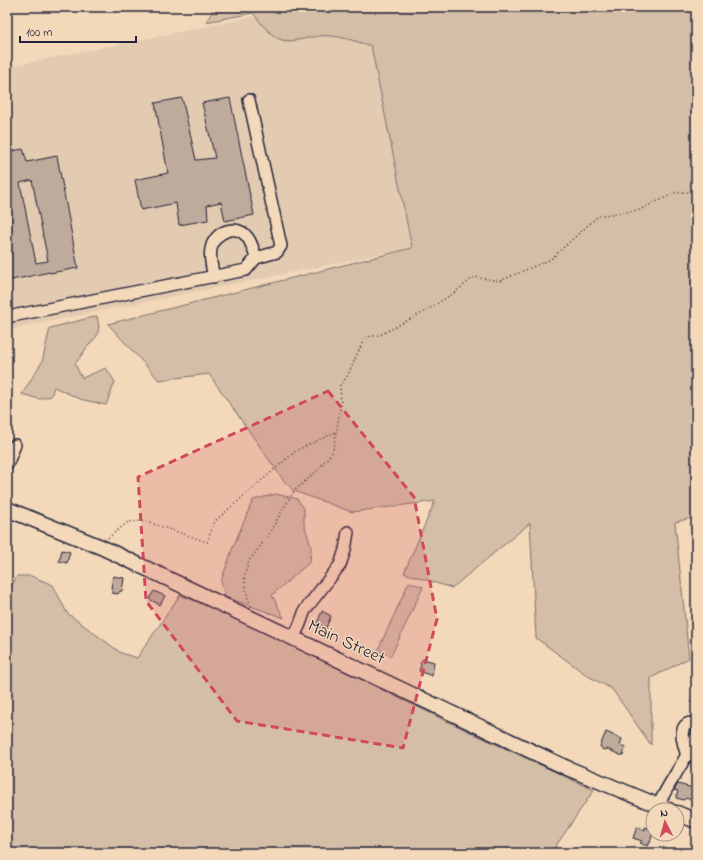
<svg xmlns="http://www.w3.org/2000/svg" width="703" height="860" font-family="'Indie Flower',sans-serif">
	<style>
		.built { fill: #e3cbb1 }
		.green { fill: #d5bea7; stroke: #7c7071 }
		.building { fill: #bfab9b; stroke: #22223b; fill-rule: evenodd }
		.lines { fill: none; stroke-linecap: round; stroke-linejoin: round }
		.minor-casing { stroke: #22223b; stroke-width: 14 }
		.major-casing { stroke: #22223b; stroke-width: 17 }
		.path { stroke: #22223b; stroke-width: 1.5; stroke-dasharray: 1 3; stroke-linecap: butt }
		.minor { stroke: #f3d9ba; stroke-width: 11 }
		.major { stroke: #f3d9ba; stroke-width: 14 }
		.marked { fill: #d1495b; fill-opacity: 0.2; stroke: #d1495b; stroke-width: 3; stroke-dasharray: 8 5; stroke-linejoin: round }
		.labels { text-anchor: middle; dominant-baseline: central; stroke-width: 3; stroke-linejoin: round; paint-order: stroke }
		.street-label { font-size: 18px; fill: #22223b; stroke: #f3d9ba }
	</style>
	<rect width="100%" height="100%" fill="#f3d9ba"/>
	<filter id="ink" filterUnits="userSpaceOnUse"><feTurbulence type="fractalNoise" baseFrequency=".025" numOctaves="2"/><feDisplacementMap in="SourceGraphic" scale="8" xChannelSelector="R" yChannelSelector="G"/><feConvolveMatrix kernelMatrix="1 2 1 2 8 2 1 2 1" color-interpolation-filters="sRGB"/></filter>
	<g filter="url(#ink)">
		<!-- built -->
		<path class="built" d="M300 7H363L412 248 7 330V67Z"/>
		<!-- green -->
		<g class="green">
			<path d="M215 7H696V517L675 522 689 658 651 678V745L612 689 588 676 536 638 530 523 452 588 404 573 435 501 352 512 294 491 284 481 209 374 159 380 108 324 412 248 371 46C354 41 336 34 319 36 309 37 289 44 279 39 268 33 260 22 253 13L206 22Z"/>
			<path d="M97 316 99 327 97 336 88 346 75 364 82 378 106 368 115 382 106 405 80 399 54 387 51 396 39 399 22 394 42 362 50 328Z"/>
			<path d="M276 494 297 499 304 508V524L311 546 310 562 272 595 284 618 225 597 221 581 233 547 253 500Z"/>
			<path d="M17 576H31L53 585 67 613 121 653 137 658 180 595 221 611 438 717 594 790 551 853H7V595Z"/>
			<path d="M409 582 423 587 391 656 378 650Z"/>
		</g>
		<!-- building -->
		<g class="building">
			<path d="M182 98 196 160 215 158 202 103 230 98 254 215 225 221 221 202 207 205 208 220 179 225 176 203 141 210 135 180 168 173 155 103Z"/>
			<path d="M23 149 27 162 57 156 78 268 50 273V272L7 281V152ZM32 180 48 261 36 263 20 183Z"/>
			<path d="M62 550 70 552 67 563 59 561Z"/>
			<path d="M113 576 124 578 122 591H120L118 594 112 593 113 589 111 588Z"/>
			<path d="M154 591 165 596 160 605 149 599Z"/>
			<path d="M322 611 331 616 325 630 316 626Z"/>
			<path d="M423 659 434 662 432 676 419 671 421 665 420 663Z"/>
			<path d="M606 732 622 739 620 745 626 747 623 755H620L607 749 603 750 600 746Z"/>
			<path d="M678 784 696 789V799L692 798 691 800 686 798 684 800 676 798 678 791 674 790Z"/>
			<path d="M637 827 645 830V827L651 829 653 827 652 836 650 843H649L647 846 640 843 642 841 633 838Z"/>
		</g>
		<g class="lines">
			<!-- minor casing -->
			<g class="minor-casing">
				<g id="minor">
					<path d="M214 277C212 268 209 258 211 249 214 232 236 222 248 238 252 244 254 251 256 258"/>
					<path d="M7 317 246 270 256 258 277 252 281 246 249 100"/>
					<path d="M7 465 15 445"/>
					<path d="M293 639 300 624 305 610 340 565 345 550 348 532"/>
					<path d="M687 756C685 748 677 730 687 724 691 722 694 724 696 726"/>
					<path d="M658 806C669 781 686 761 696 736"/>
				</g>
			</g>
			<!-- major casing -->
			<g class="major-casing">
				<g id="major">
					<path d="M7 509 101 547 567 768 669 810"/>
					<path d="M677 813 696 821"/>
				</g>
			</g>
			<!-- path -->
			<g class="path">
				<path d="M108 538 128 522 145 521 207 542 215 521 297 450 336 432"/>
				<path d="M251 606 248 599 244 577 249 561 265 540 294 491 318 470 333 451 341 405 340 384 347 377 365 337 380 335 422 313 454 293 474 277 500 281 551 259 598 216 639 210 675 193 696 191"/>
			</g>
			<!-- minor -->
			<use href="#minor" class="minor"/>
			<!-- major -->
			<use href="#major" class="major"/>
		</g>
	</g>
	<!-- marked area -->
	<path class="marked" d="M328 391 414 497 437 619 403 748 237 721 146 601 138 477Z"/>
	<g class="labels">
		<!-- street labels -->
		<g class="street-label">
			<text transform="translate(346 643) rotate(25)">Main Street</text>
		</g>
	</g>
	<!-- margin -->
	<rect width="703" height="860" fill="none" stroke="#f3d9ba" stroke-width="24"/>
	<rect x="12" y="12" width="679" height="836" fill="none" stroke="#22223b" stroke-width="1.5" filter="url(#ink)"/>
	<!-- north arrow -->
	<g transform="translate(665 822) rotate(354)"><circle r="19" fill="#f3d9ba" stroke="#9f9087"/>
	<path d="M0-3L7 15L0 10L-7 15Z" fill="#d1495b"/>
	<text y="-6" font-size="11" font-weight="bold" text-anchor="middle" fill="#22223b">N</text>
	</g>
	<!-- scale -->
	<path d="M20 36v6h116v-6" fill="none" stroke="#22223b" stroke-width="2"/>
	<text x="26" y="36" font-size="12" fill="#22223b" stroke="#f3d9ba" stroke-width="3" paint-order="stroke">100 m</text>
</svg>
